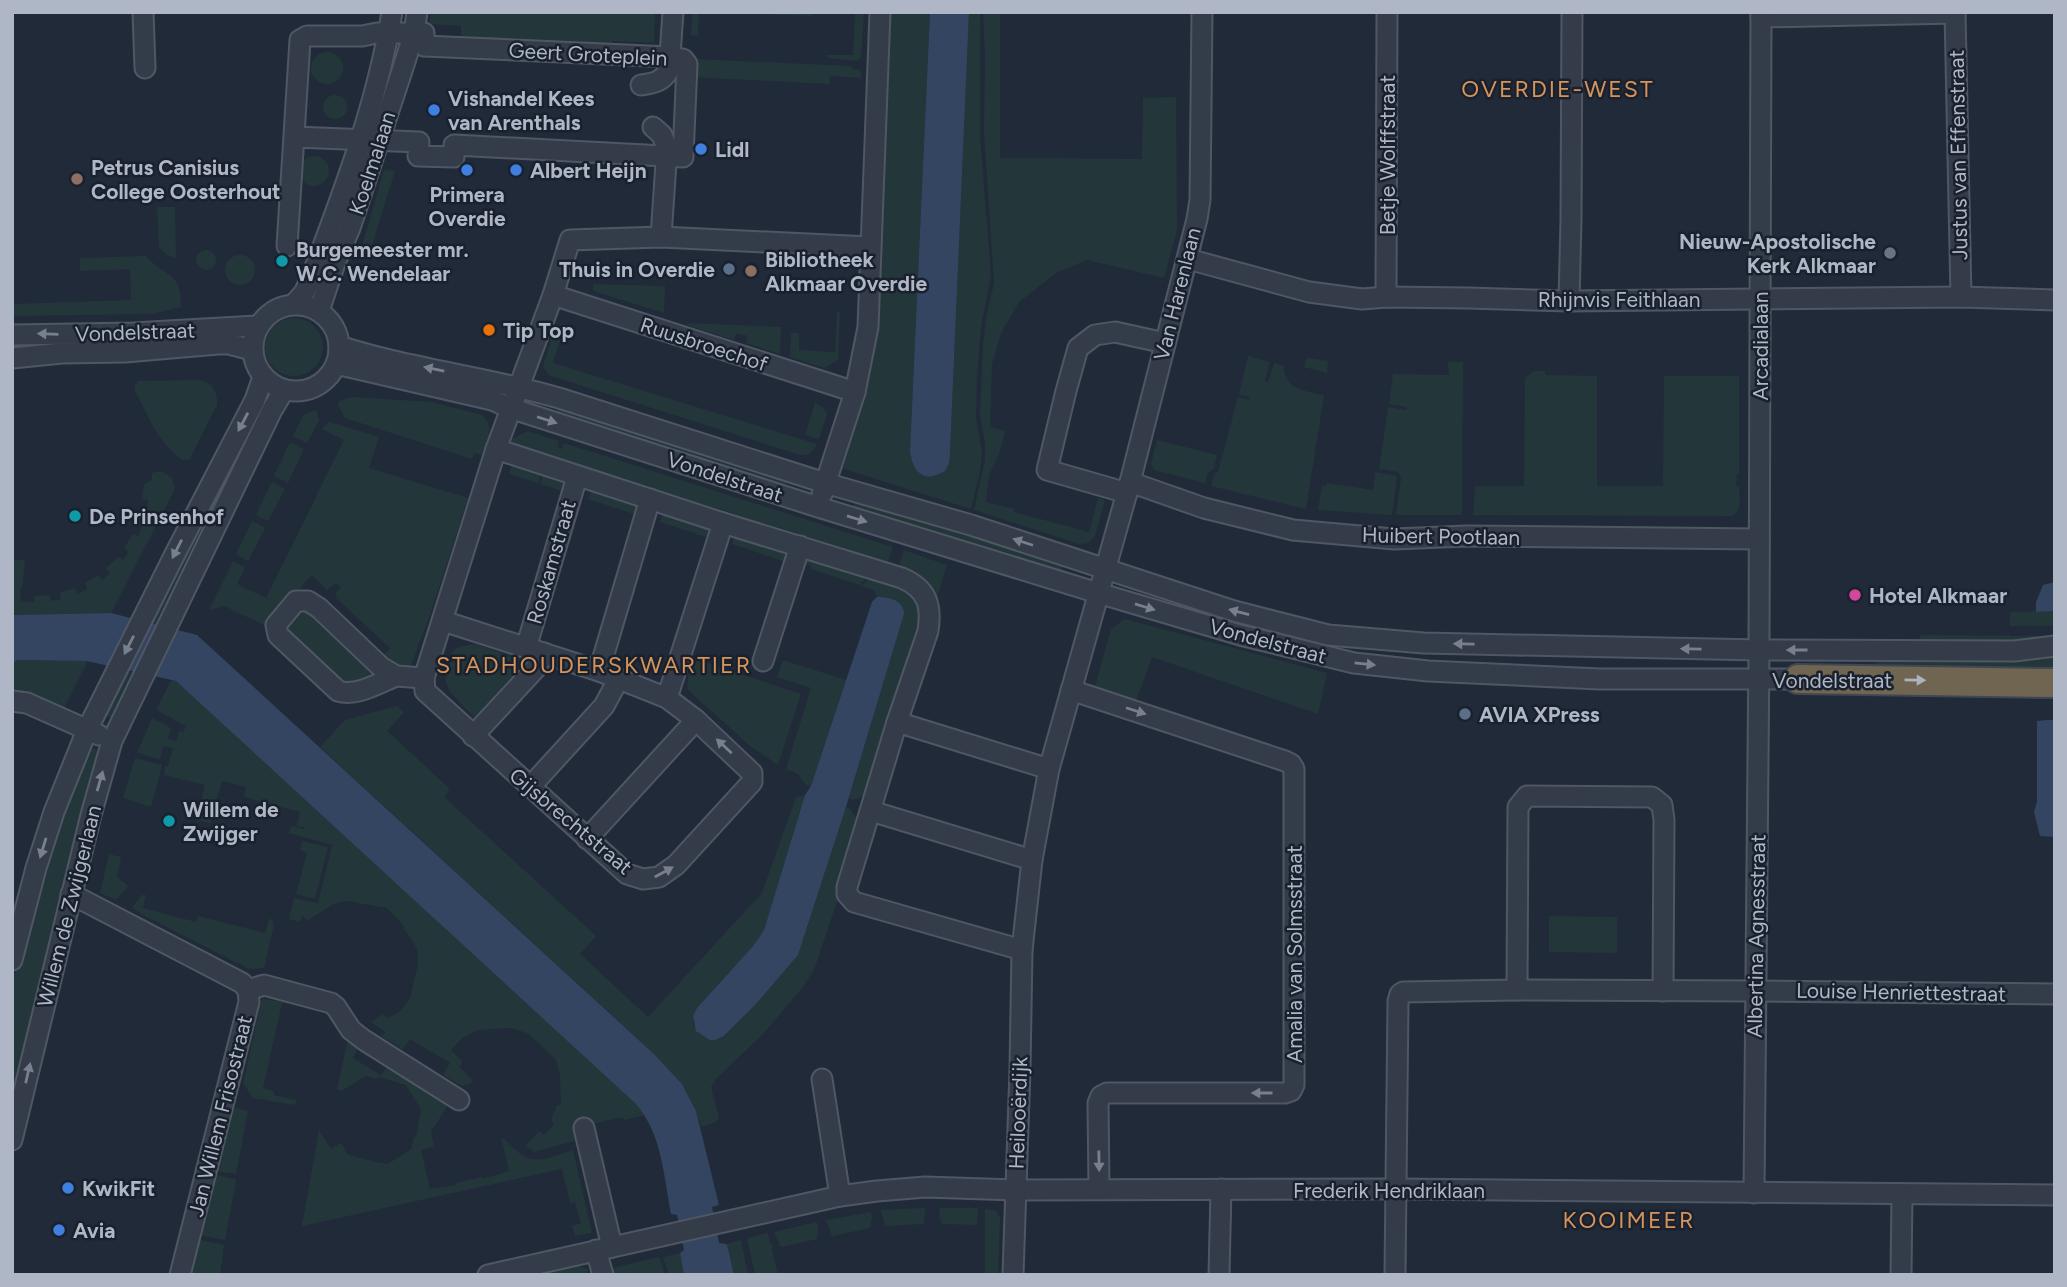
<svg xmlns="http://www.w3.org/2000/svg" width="2067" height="1287" font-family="Figtree,sans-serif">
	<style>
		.green { fill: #23373a }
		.water { fill: #344561 }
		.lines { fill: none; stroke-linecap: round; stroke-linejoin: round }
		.minor-casing { stroke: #4f5764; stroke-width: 23 }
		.highway-casing { stroke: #3f4754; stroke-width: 32 }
		.minor { stroke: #343c4a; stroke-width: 19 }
		.highway { stroke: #706551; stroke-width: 28 }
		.oneway { fill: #78808e }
		.oneway2 { fill: #acb3c0 }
		.shop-dot { fill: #3f7fe0; stroke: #1a212e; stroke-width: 2.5 }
		.education-dot { fill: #8d6e63; stroke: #1a212e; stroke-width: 2.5 }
		.worship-dot { fill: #6b7280; stroke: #1a212e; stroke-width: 2.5 }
		.culture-dot { fill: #0f9aa8; stroke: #1a212e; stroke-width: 2.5 }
		.service-dot { fill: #5c6f8a; stroke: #1a212e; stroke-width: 2.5 }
		.food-dot { fill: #e8710a; stroke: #1a212e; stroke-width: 2.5 }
		.hotel-dot { fill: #d1479c; stroke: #1a212e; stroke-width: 2.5 }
		.labels { text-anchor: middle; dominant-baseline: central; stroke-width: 5; stroke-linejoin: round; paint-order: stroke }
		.street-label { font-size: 21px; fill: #afb7c6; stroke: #1a212e }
		.poi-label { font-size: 21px; font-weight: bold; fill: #afb7c6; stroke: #1a212e; text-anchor: start }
		.neighbourhood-label { font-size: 23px; letter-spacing: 2px; fill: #d5945b; stroke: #1a212e }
	</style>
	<rect width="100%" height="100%" fill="#212a39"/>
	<!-- green -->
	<g class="green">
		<path d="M431 12H655L654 43 612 41 611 49 461 42V26L430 24 429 31H428Z"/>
		<path d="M692 12H812V16L699 12 698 36 691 35Z"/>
		<path d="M855 12H864L861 58 856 61 828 58 826 55H853Z"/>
		<path d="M891 12H930L910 451 935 476 945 471 950 452 969 12H980V137L991 275 981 328 977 375 976 417 982 453 980 472 971 509 841 468 840 464 862 397 875 349Z"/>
		<path d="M983 12H1000V158L1142 159 1143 98 1176 97 1177 230 1164 278 1087 260 1056 273 1019 302 1001 333 992 364 990 427 1005 431 999 454 989 475 986 502 1014 509V512L1089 532 1098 498 1105 500 1096 533C1093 541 1088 544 1079 544L974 510 985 460V442L980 415 983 344 986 319 994 283 984 130 985 57Z"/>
		<circle cx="327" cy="68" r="16"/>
		<path d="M693 59 852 66V69L861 70V78L830 76V84L692 77Z"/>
		<circle cx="335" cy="107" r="12"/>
		<circle cx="314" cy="171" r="15"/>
		<path d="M384 170 395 171 370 251 361 249Z"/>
		<path d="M157 207H175L176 258 167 255 159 248Z"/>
		<circle cx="206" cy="260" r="10"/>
		<circle cx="240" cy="270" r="15"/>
		<path d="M146 256C165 278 182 271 181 307L152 314 12 316V304L131 300 130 269 80 271V258Z"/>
		<path d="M593 284 665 286 664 313 593 291Z"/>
		<path d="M837 312H840L838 360 824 368 790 357 791 333H799V350L835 352Z"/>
		<circle cx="294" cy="347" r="29"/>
		<path d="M563 323 565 324 553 363 817 444C814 452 808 456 800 455L548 375 543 366 555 328Z"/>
		<path d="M687 323 781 327 780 354 746 343 748 336 736 333 734 340 687 325Z"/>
		<path d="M1248 356 1270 362 1265 382H1268L1274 363 1284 366C1284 390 1305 391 1324 395L1306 509 1211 486 1215 473 1218 472 1238 397 1249 400V397L1239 394Z"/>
		<path d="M1307 358 1328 361 1327 373 1304 367Z"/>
		<path d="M1448 362H1463L1462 515H1396L1401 478 1398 472 1379 469 1388 407 1406 410 1407 407 1389 404 1393 374 1449 375Z"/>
		<path d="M1534 371H1545L1546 375 1597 376V486H1663L1664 376H1739V474H1737L1736 486 1739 487C1739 497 1743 511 1732 516L1473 515 1475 486H1524L1525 378Z"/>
		<path d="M201 380C213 384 218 392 217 405L190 459 183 460C160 446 147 414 135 391V386L138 381Z"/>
		<path d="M352 397 432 402 482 415C495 427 487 440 482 455L474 453 472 459 345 418 338 405 339 401Z"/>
		<path d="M560 403 789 476 784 491 556 418Z"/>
		<path d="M815 403 823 407 827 414 819 439 805 435Z"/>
		<path d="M316 410 319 420 307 443 293 436 303 415Z"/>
		<path d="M330 422 379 437 369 468 468 498 430 615 410 668 399 669 381 658 390 648 336 598 337 596 335 594 341 587 336 583 327 590 312 575 266 626 224 606 209 610 233 561 245 567 237 584 266 598 344 440 322 429 327 423Z"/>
		<path d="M528 431 559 441 558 448 562 449 564 443 893 547 886 566 849 553 850 550 533 451 512 447V439Z"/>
		<path d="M1157 440 1217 455 1214 468 1208 473 1205 483 1154 470 1151 464Z"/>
		<path d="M290 442 304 449 288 483 274 476Z"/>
		<path d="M240 444 247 447 161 626 145 622Z"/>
		<path d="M513 460 542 470 538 483 509 474Z"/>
		<path d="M161 471 172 478 175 489 111 613 12 615V555L13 560H25L22 589 20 590 21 602H34V596L50 595 51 601 61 599 60 592 75 588 78 594 87 589 85 583 99 575 102 580 110 573 106 568 118 557 123 560 129 552 124 548 133 534 138 537 142 527 136 525 141 510H147L148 500 142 499 144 484 152 480V473Z"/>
		<path d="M544 471C557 476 567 478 568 493L540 484Z"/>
		<path d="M1375 472 1397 476 1392 515 1318 510 1322 486H1326L1327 483 1373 490Z"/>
		<path d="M272 482 285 489 268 521 256 515Z"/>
		<path d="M592 486 638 502 640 516 588 499Z"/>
		<path d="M856 497 1063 563 1059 578 852 512Z"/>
		<path d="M663 512 709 526 712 539 660 522Z"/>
		<path d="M252 521 265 528 248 561 236 554Z"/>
		<path d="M736 533 786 548 785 552 792 555 789 563 732 544Z"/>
		<path d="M904 550 947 565 937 598 929 595 898 570Z"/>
		<path d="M802 553 868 576 860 585 811 569V566L799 562Z"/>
		<path d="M873 575 909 586 926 618 871 793 853 800 849 798 904 614 882 597H877L874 590 861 586Z"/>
		<path d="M299 611H307L315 614 374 673 371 679 340 686 289 640 284 626Z"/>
		<path d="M2055 611V626H2010V612Z"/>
		<path d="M1125 619 1327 673 1318 714 1152 657 1136 701 1095 687 1111 629Z"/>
		<path d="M1920 635 2055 636V642L1919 641Z"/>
		<path d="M475 644 527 662 529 666 478 721 450 692 445 680 452 652 458 647Z"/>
		<path d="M2055 653V673L1856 667 1900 658Z"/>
		<path d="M17 660 87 661V663L63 710 12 694V664Z"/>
		<path d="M698 660 801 694 778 765 749 745 688 690C687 679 688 666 698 660Z"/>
		<path d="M783 660 846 680 811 786 806 785 798 774 786 769 811 688 777 677Z"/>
		<path d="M122 670 137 673 114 717H107L104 713Z"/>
		<path d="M171 681H176L622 1089 646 1115 624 1120 623 1117 578 1127 581 1139 534 1152 525 1146 539 1131 544 1135 554 1124 551 1120 557 1105H561L560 1075 556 1060 530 1035 524 1032 511 1028 477 1030 462 1038 451 1050 463 1062 459 1067 473 1080 470 1084 462 1086 443 1075 450 1063 410 1039 403 1049 381 1036 386 1032 371 1022 383 1014 387 1019 400 1011 410 999 418 964 417 949 399 920 387 908 347 901 333 904 307 921 303 915 300 922 289 919 294 898 318 903 332 845 289 833 291 826 304 829V827L297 826 300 812 244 797 246 787 222 781 210 823 196 820 205 785 164 775 165 766H168L173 748 163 746 160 759 137 753 152 718 171 728 168 738 176 741 179 731 183 733 186 726 156 710Z"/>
		<path d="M397 706 404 712 387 731 450 789 444 797 596 936 580 954 648 1017 762 893 796 797 805 795 764 930 754 945 697 1008 693 1016V1024L715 1040 725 1036 756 1004 798 955 846 807 850 809 861 824 848 851 839 877 843 884 814 970 802 988 764 1033 715 1080 711 1087 719 1118 714 1123 701 1127 696 1111 682 1084 655 1055 320 747 345 720Z"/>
		<path d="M88 749H95L100 754 12 1113V986L33 903 60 810Z"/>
		<path d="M135 758 162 765 151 807 123 798Z"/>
		<path d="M302 841 328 847 315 899 296 894 307 853 300 850Z"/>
		<path d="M109 854 121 857 117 877 128 886 116 900 100 893Z"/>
		<path d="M142 895H146L143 908 196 922 198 916 265 933 269 918 273 921 274 925 264 968 249 969 145 916 132 908Z"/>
		<path d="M1549 916 1617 917V953L1549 952Z"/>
		<path d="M277 996 296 1003 295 1005 282 1003 263 1088 274 1091V1095L296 1100 295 1105 253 1098 243 1083 262 999 275 1001Z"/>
		<path d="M348 1040 359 1046 353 1058 381 1075 388 1065 449 1103 431 1132 434 1147 421 1150 430 1189 456 1185V1183L482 1177 483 1179 509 1171 501 1137C509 1142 515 1150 523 1156 538 1165 558 1154 573 1150L592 1233 575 1236 572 1226 581 1223 575 1202 570 1203 562 1169 302 1226 319 1130 331 1149 341 1143 348 1155 376 1162 388 1164 411 1149 414 1137H416L421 1109 406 1085 378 1077 377 1079 366 1076 341 1091 337 1089Z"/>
		<path d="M232 1107 248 1111 236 1174 216 1171Z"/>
		<path d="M215 1175 235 1179 236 1181 225 1240 200 1235Z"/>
		<path d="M925 1208 924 1224 885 1226 881 1210Z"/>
		<path d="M940 1208H978L977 1225 942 1224 939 1216Z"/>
		<path d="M985 1209 995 1210 1000 1217 998 1275H985Z"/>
		<path d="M871 1212 872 1218 870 1228 832 1236 826 1220Z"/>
		<path d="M817 1222 818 1229 817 1239 781 1247 774 1232Z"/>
		<path d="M768 1233 769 1240 773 1246 772 1250 778 1275H755L747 1238Z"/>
		<path d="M199 1240 224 1245 220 1275H188Z"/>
		<path d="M741 1240 748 1275H734L727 1244Z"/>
		<path d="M680 1253 684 1275H669L663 1257Z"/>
		<path d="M659 1257 665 1275H609L608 1269Z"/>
		<path d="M578 1266 589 1269 585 1274 579 1275H541Z"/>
	</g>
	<!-- water -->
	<g class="water">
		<path d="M930 12H969L950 452 949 463 945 471C923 484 913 472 910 451Z"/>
		<path d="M2055 582V611L2036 612V602L2043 585Z"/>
		<path d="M877 597C889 597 904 600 904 614L846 807 798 955 756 1004 724 1036 715 1040H710L696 1031 693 1016 697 1008 754 945 764 930 805 795 811 786 872 602Z"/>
		<path d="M111 613 197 635 655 1055 682 1084 696 1111 719 1205 712 1207 719 1243 727 1244 734 1275H684L680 1253 684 1250 677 1215 671 1214C664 1177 662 1133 635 1103L176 681 87 661 17 660 12 664V615Z"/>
		<path d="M2047 720H2054L2055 723V837L2040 836 2034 812 2037 802V721Z"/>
	</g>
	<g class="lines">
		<!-- minor casing -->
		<g class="minor-casing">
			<g id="minor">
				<path d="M143 12 145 68"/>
				<path d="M1955 12 1961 297"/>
				<path d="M1761 17 1955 13"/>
				<path d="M641 85C654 83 662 82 669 70L673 12"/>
				<path d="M653 127 662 135 667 148 661 237"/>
				<path d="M287 246 300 40 307 36H362L377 33H424V46L671 57 683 59 687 64 683 157 454 145V157L418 156 419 142 295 137"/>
				<path d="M1188 259 1309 292 1362 299 1386 297 1468 298 1569 301 1961 297 2055 300"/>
				<path d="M553 295 855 392"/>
				<path d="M1386 297 1387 12"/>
				<path d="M1569 301 1571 219 1572 12"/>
				<path d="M294 304 304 293 311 278C344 191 377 104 392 12"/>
				<circle cx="296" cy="348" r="43"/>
				<path d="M319 311 335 263 350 228 402 71 414 33 417 12"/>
				<path d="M12 335 133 333 257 326"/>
				<path d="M339 346C411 369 487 377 559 398L825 483 971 525 1234 611 1328 635 1424 643 1759 650 2014 651 2055 646"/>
				<path d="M12 358 62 353 125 352 218 344H229L252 350"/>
				<path d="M336 364 492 400 513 409 818 507 1098 593 1240 635 1354 663 1428 671 1600 679H1798"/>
				<path d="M496 449 723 523 902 578C927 589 932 605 928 631L897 722 847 887V894L854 902 1022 950"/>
				<path d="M1130 482 1204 508 1293 530 1394 539 1467 536 1759 539"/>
				<path d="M1127 493 1047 470 1066 391 1078 348 1095 335 1115 332 1165 343"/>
				<path d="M822 494 855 392 868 327 880 12"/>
				<path d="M443 621 599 671 667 698 696 720 752 773V782L676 865 659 877 643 879 627 874 425 691 424 678 496 449 553 295 570 240 661 237 870 247"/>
				<path d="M526 648 577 477"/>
				<path d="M763 661 800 546"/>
				<path d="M599 671 650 499"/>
				<path d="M396 676C379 683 356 697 338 691L278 635 276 625 296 601H308L319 608 381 667 396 676 424 678"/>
				<path d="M1071 690 1285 761 1291 764 1294 769V1085L1291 1091 1285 1093H1107L1101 1096 1098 1103 1099 1189"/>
				<path d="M667 698 723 523"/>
				<path d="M12 701 27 703 99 735"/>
				<path d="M897 722 1049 769"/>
				<path d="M473 736 536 668 544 653"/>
				<path d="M530 787 604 706 618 680"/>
				<path d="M871 811 1032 860"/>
				<path d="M587 839 696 720"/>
				<path d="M71 894 242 983 248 990 249 1002 180 1275"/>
				<path d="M12 960 36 868 54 812 87 730 176 552 255 400 263 377"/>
				<path d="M248 990 264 985 331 1003 336 1007 351 1030 364 1040 459 1100"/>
				<path d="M1517 990 1518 807 1527 796 1652 797 1662 805 1664 820 1663 991"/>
				<path d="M822 1079 840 1196"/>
				<path d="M584 1128 612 1247"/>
				<path d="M12 1140 91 815 112 741 272 410 284 390"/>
				<path d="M1754 1193 1759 650 1761 12"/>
				<path d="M596 1250 603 1275"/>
				<path d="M488 1275 840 1196 877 1191 925 1187 1016 1190 1396 1189 2055 1195"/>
				<path d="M1013 1275 1020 1069 1022 950 1032 860 1049 769 1130 482 1197 219 1200 200 1202 12"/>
				<path d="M1219 1275 1221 1189"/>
				<path d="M1395 1275 1398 1001 1400 994 1403 992 1517 990 1755 991 2055 994"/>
				<path d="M1901 1275 1902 1194"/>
			</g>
		</g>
		<!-- highway casing -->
		<g class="highway-casing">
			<path id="highway" d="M1798 679 2055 683"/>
		</g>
		<!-- minor -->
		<use href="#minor" class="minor"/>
		<!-- highway -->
		<use href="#highway" class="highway"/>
	</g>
	<!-- one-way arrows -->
	<defs><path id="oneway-solid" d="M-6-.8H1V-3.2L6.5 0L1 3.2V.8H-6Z" transform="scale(1.75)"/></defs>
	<g class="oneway">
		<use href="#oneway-solid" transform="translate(48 334) rotate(-178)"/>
		<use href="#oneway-solid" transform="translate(434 369) rotate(-168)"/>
		<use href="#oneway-solid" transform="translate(547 420) rotate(18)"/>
		<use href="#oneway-solid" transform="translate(243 422) rotate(118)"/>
		<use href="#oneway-solid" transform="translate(857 519) rotate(17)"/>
		<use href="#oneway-solid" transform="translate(1023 542) rotate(-162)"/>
		<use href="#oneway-solid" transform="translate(177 549) rotate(117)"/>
		<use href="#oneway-solid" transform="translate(1145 607) rotate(17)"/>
		<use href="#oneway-solid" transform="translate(1239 612) rotate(-165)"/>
		<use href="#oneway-solid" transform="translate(1464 644) rotate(-179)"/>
		<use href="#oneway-solid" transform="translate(129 645) rotate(117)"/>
		<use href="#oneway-solid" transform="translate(1691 649) rotate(-179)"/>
		<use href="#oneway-solid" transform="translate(1797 650) rotate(-180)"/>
		<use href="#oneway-solid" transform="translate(1365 664) rotate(6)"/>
		<use href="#oneway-solid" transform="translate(1136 711) rotate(18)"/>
		<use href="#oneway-solid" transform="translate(724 746) rotate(-137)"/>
		<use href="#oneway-solid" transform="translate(100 781) rotate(-74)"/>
		<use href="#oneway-solid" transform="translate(43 848) rotate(107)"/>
		<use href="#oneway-solid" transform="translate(664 872) rotate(-29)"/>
		<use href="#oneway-solid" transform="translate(28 1073) rotate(-77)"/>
		<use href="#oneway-solid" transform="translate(1262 1093) rotate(-180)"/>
		<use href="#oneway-solid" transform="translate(1099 1161) rotate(89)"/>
	</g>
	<use class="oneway2" href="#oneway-solid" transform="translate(1915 680) rotate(1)"/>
	<!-- markers -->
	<g class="shop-dot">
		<circle cx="434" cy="110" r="7"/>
		<circle cx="701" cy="149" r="7"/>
		<circle cx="467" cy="170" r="7"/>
		<circle cx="516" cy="170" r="7"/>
		<circle cx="68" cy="1188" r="7"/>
		<circle cx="59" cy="1230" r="7"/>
	</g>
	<g class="education-dot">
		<circle cx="77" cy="179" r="7"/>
		<circle cx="751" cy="271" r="7"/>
	</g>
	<circle class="worship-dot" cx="1890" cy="253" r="7"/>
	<g class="culture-dot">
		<circle cx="282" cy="261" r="7"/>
		<circle cx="75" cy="516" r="7"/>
		<circle cx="169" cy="821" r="7"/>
	</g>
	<g class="service-dot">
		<circle cx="729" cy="269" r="7"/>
		<circle cx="1465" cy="714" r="7"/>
	</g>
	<circle class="food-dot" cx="489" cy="330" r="7"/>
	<circle class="hotel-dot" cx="1855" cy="595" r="7"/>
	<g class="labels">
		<!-- street labels -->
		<g class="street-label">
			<text transform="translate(588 54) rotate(3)">Geert Groteplein</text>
			<text transform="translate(1387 155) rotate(-90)">Betje Wolffstraat</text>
			<text transform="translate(1958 155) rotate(-91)">Justus van Effenstraat</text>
			<text transform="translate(372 163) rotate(-72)">Koelmalaan</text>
			<text transform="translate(1177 294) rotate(-76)">Van Harenlaan</text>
			<text x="1619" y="299">Rhijnvis Feithlaan</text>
			<text transform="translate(135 332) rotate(-2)">Vondelstraat</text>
			<text transform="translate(704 344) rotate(18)">Ruusbroechof</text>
			<text transform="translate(1760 346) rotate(-90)">Arcadialaan</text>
			<text transform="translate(725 477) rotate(18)">Vondelstraat</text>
			<text transform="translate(1441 536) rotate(1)">Huibert Pootlaan</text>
			<text transform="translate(551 562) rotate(-74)">Roskamstraat</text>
			<text transform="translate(1268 641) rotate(15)">Vondelstraat</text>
			<text x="1832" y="680">Vondelstraat</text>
			<text transform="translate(571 821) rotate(40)">Gijsbrechtstraat</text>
			<text transform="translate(69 906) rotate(-76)">Willem de Zwijgerlaan</text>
			<text transform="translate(1756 936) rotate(-89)">Albertina Agnesstraat</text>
			<text transform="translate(1294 954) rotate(-90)">Amalia van Solmsstraat</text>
			<text transform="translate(1901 992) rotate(1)">Louise Henriettestraat</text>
			<text transform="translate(1018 1113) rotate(-88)">Heilooërdijk</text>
			<text transform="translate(220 1116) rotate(-76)">Jan Willem Frisostraat</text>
			<text x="1389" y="1190">Frederik Hendriklaan</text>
		</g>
		<!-- poi labels -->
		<g class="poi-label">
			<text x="448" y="98">Vishandel Kees<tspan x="448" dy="24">van Arenthals</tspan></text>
			<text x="715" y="149">Lidl</text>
			<text x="91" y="167">Petrus Canisius<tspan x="91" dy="24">College Oosterhout</tspan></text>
			<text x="530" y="170">Albert Heijn</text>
			<text x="467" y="194" text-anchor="middle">Primera<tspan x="467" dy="24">Overdie</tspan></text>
			<text x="1876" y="241" text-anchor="end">Nieuw-Apostolische<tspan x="1876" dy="24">Kerk Alkmaar</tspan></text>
			<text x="296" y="249">Burgemeester mr.<tspan x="296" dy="24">W.C. Wendelaar</tspan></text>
			<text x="765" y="259">Bibliotheek<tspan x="765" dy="24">Alkmaar Overdie</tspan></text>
			<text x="715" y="269" text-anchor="end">Thuis in Overdie</text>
			<text x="503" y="330">Tip Top</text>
			<text x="89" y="516">De Prinsenhof</text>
			<text x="1869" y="595">Hotel Alkmaar</text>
			<text x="1479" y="714">AVIA XPress</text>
			<text x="183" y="809">Willem de<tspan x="183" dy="24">Zwijger</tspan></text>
			<text x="82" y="1188">KwikFit</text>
			<text x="73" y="1230">Avia</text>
		</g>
		<!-- neighbourhood labels -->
		<g class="neighbourhood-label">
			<text x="1558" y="89">OVERDIE-WEST</text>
			<text x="594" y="665">STADHOUDERSKWARTIER</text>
			<text x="1629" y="1220">KOOIMEER</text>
		</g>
	</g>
	<!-- border -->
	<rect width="2067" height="1287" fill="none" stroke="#afb7c6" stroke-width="28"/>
</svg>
